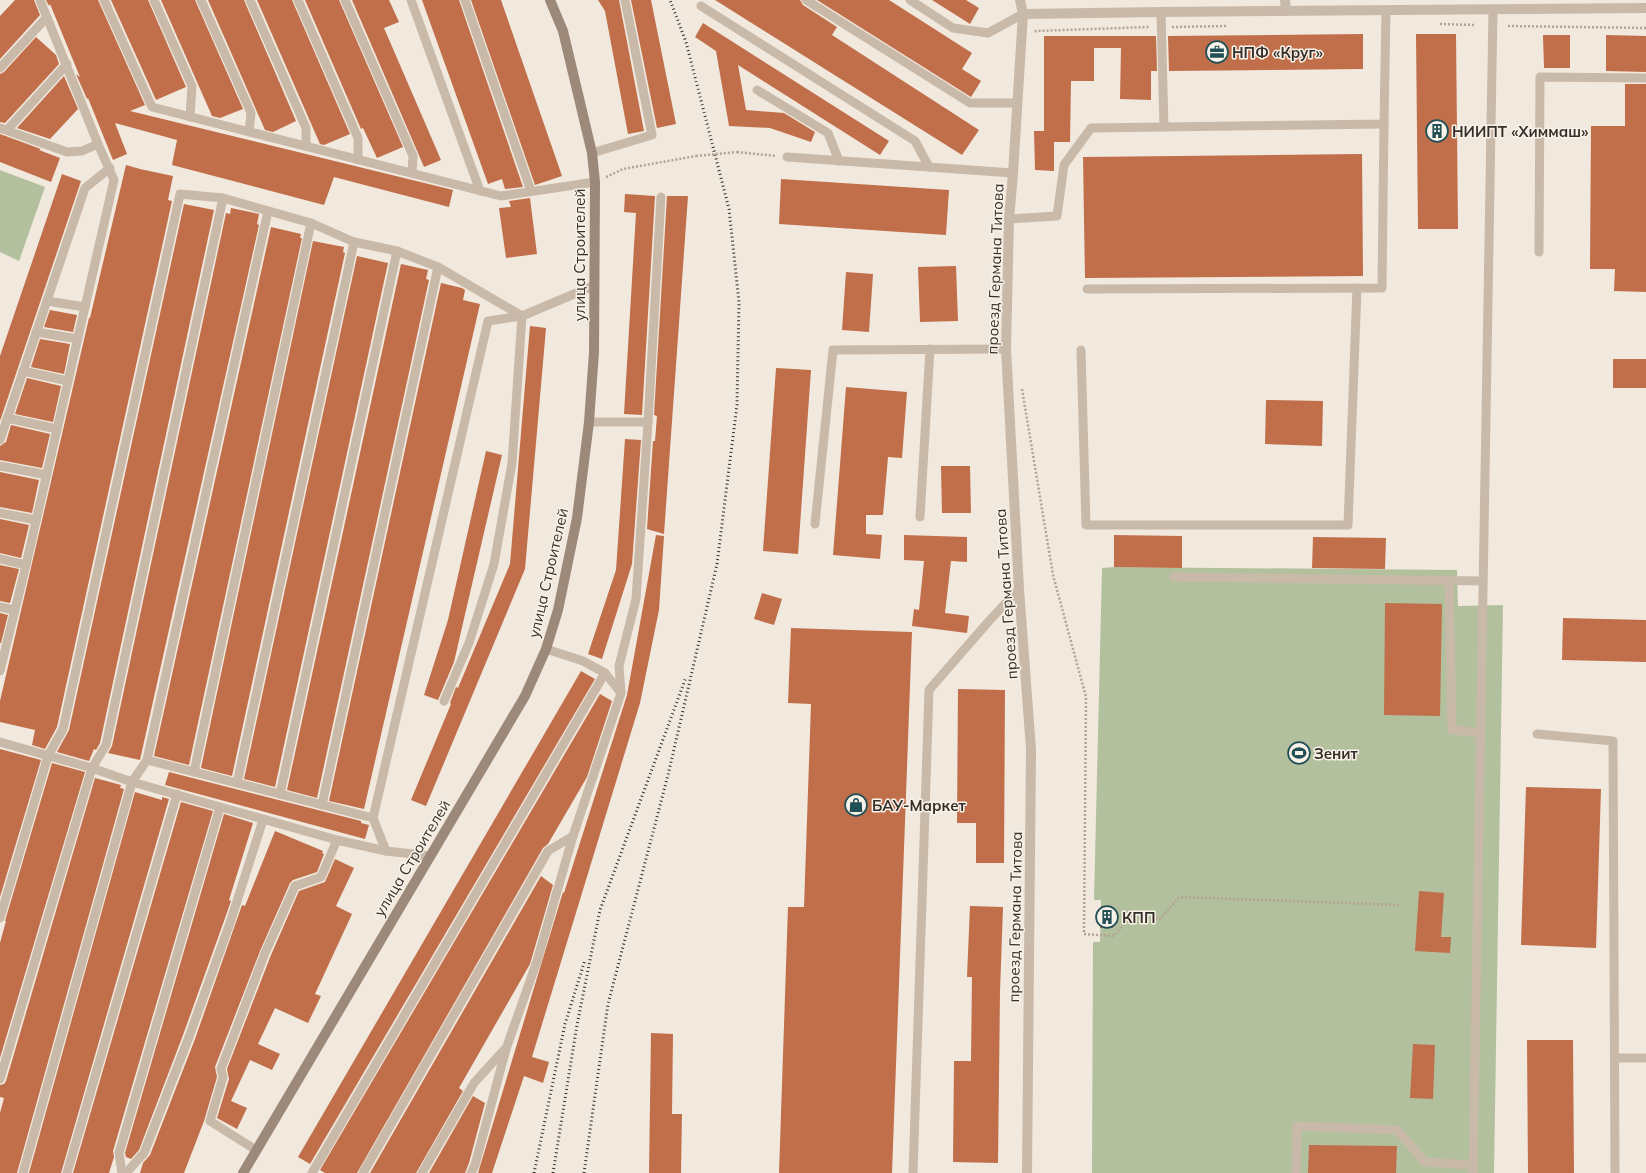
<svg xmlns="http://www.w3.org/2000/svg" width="1646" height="1173" font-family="Mulish,sans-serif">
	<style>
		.green { fill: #b2c09d }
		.building { fill: #c16e4b }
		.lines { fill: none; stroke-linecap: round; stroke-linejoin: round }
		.path { stroke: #b4a393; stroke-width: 2.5; stroke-dasharray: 2 2; stroke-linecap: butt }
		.service { stroke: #c9b9a9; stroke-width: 9 }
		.minor { stroke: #c9b9a9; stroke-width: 10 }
		.secondary { stroke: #9c897a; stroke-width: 10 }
		.rail { stroke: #362e29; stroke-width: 3; stroke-dasharray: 1 3; stroke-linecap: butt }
		.path-bridge { stroke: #b4a393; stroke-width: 2.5; stroke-dasharray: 2 2; stroke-linecap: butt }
		.labels { text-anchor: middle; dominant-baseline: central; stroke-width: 3; stroke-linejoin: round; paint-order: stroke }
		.poi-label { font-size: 15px; font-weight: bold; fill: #362e29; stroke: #f9f2e9; text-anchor: start }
		.street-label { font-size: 15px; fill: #362e29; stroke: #f9f2e9 }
	</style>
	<rect width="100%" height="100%" fill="#f1e9dd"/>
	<!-- green -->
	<g class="green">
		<path d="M0 170 45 187 19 261 0 252Z"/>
		<path d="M1114 567 1457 570 1458 606 1503 605 1494 1173H1092L1093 942H1100L1101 906V900H1094L1102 568Z"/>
	</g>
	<!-- building -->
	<g class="building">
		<path d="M15 0H34L40 15 0 59V16Z"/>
		<path d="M46 0H98L145 105 130 111 453 190 449 207 334 177 324 205 172 165 177 140 115 123 127 154 113 160 88 98 87 99 76 74 80 77 50 4 49 6Z"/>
		<path d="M111 0H148L186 87 156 100Z"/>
		<path d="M161 0H195L243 109 220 118 212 116Z"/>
		<path d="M208 0H244L296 121 273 132 265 130Z"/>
		<path d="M257 0H292L350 134 324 145 320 144Z"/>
		<path d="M305 0H339L403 147 377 158 363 128 361 129Z"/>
		<path d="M352 0H389L399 22 384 28 441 160 424 167Z"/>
		<path d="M422 0H459L523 187 505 189 502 179 488 184Z"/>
		<path d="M471 0H501L562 176 535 185Z"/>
		<path d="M598 0H619L644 131 628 134 605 11Z"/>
		<path d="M631 0H651L676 124 657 128Z"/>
		<path d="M715 0H800L803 5 837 27 832 35 979 130 962 155Z"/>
		<path d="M817 0H889L972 53 962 69 981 81 971 97Z"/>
		<path d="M932 0H966L979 8 970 24Z"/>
		<path d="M703 23 889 141 880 155 738 65 746 110 784 113 815 132 811 142 770 128 729 126 716 51 695 37Z"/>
		<path d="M1363 34V69L1169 71 1168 36Z"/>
		<path d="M1416 34H1456L1458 229H1418Z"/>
		<path d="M1543 35H1570V68H1544Z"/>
		<path d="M1606 35 1646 36V72L1606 71Z"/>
		<path d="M1044 36H1156L1157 71H1151V100L1120 99 1121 48H1094V81H1071L1070 142H1054V171L1035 170 1034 131H1044Z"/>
		<path d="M36 37 56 55 59 64 5 123 0 122V74L4 72Z"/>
		<path d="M64 76 78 109 50 139 17 128Z"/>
		<path d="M1625 84H1646V292L1614 291 1615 269H1590L1591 126H1625Z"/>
		<path d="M0 134 41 149 39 150 60 158 51 182 0 162Z"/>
		<path d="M1362 154 1363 276 1085 278 1083 157Z"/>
		<path d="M126 165 140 169 173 176 168 200 172 201 57 727 45 749 32 745 35 730 0 722V701L89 318H90Z"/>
		<path d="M62 174 81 181 0 421V356Z"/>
		<path d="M781 179 949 190 946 235 779 224Z"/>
		<path d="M625 194 655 196 642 415 624 414 636 213 624 212Z"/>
		<path d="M667 196H688L664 534 647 529 653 441H655L657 416 654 415Z"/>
		<path d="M530 198 537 254 506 258 499 208 511 207 509 201Z"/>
		<path d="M184 204 214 210 100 743 96 750 94 749 89 761 57 752 69 730Z"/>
		<path d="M231 208 259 214 257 224 259 225 140 760 108 753 112 746 226 213 230 214Z"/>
		<path d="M271 227 301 234 300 238H302L189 765 154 756Z"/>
		<path d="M313 241 344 247 343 252 345 253 232 776 201 768Z"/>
		<path d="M357 256 388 263 275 787 244 779Z"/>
		<path d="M401 264 428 270 426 279 429 280 317 798 287 790Z"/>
		<path d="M956 266 958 321 920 322 918 267Z"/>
		<path d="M846 272 873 274 869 332 842 330Z"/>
		<path d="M441 283 462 288 465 290 463 300 480 304 364 809 329 801Z"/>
		<path d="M50 310 77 315 73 332 44 327Z"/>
		<path d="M530 326 546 328 525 569 426 806 411 800 451 704 450 703 456 687 458 688 510 564Z"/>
		<path d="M40 339 70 344 64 374 31 367Z"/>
		<rect x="1613" y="359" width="33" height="29"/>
		<path d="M776 368 811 370 798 554 763 551Z"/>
		<path d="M27 378 61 386 53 422 15 414Z"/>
		<path d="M846 387 907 392 902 458 888 457 883 515H866V534L882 535 880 559 833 555Z"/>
		<path d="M1266 400 1323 401 1322 446 1265 444Z"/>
		<path d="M11 425 50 434 42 468 0 460V446L6 442Z"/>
		<path d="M625 439 641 440 632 564 602 659 588 654 616 570Z"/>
		<path d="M486 451 502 455 454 662 438 700 424 695 448 620Z"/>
		<path d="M941 466H970L971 513H942Z"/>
		<path d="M0 472 39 480 32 513 0 507Z"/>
		<path d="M0 519 29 525 21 558 0 553Z"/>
		<path d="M656 535 664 536 659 610 640 703 532 1057 549 1062 543 1083 524 1076 492 1173H478L563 892 564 893 627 695Z"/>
		<path d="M904 535 967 537V562L951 561 945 613 969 616 967 633 912 626 914 609 919 610 924 561 904 560Z"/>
		<path d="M1114 535 1182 536V568L1114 567Z"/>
		<path d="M1313 537 1386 538 1385 569 1312 568Z"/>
		<path d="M0 565 19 569 10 603 0 601Z"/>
		<path d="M762 593 782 599 774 625 754 619Z"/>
		<path d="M1385 603 1442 604 1440 716 1384 715Z"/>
		<path d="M0 613 8 615 1 643H0Z"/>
		<path d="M1563 618 1646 620V662L1562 660Z"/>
		<path d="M791 628 912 632 892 1173H779L788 907H804L811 704 788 703Z"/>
		<path d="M581 671 595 679 310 1164 298 1157Z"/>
		<path d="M958 689 1005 690 1004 863H976V823H957Z"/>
		<path d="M600 694 612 701 587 777 548 844 543 848 357 1173H325L320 1170Z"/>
		<path d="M0 749 41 760 0 897Z"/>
		<path d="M52 763 85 772 0 1058V943L6 921H5Z"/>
		<path d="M169 772 361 821V823L369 825 365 839 165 785Z"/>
		<path d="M95 778 121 785 120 788 124 789 17 1173H0V1113L4 1098 0 1097V1085L4 1084 6 1081Z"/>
		<path d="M1526 787 1601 789 1596 948 1521 945Z"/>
		<path d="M135 792 162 800V797L169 799 61 1173H29Z"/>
		<path d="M181 802 213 811 113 1151 114 1157 109 1173H73Z"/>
		<path d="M224 814 253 823 229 900 231 901 224 921 183 1035 139 1150 131 1159 126 1157 125 1153Z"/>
		<path d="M275 831 323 851 322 853 324 854 317 872 293 880 290 883 260 951 215 1067 217 1077 204 1121 184 1173H140L143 1163 150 1155 195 1039 242 905 245 906Z"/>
		<path d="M335 859 354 868 336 906 352 914 315 994 321 996 308 1023 275 1008 258 1044 280 1054 272 1070 250 1060 231 1101 247 1108 237 1129 217 1118 229 1079 227 1069 271 955 299 891 325 882Z"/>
		<path d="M541 876 553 885 530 964 459 1088 463 1091 416 1173H370Z"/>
		<path d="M1419 891 1444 893 1441 937H1451L1450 953 1415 951Z"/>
		<path d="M970 906 1003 907 1000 992 998 1163 953 1162 954 1061H971L972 977H967Z"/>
		<path d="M1101 906 1113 907V928H1100Z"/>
		<path d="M651 1033 673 1034 672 1114H682L681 1173H649Z"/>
		<path d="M1527 1040H1573L1574 1173H1528Z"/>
		<path d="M1413 1044 1435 1045 1433 1099 1410 1098Z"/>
		<path d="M473 1096 485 1103 469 1163 465 1173H429Z"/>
		<path d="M1309 1145 1397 1146 1396 1173H1308Z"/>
	</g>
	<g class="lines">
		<!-- path -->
		<g class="path">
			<path d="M1440 24 1475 25"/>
			<path d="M1508 26 1646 28"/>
			<path d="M1172 27 1227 26"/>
			<path d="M1035 32 1036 31 1149 27"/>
			<path d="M737 152 776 156"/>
			<path d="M606 177 623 169 696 156"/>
			<path d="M1022 389 1053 575 1086 697 1084 934 1114 936 1130 917 1160 919 1179 897 1400 905"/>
		</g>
		<!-- service -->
		<g class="service">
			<path d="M104 0 152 107 501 196 595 182"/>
			<path d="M154 0 192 86 190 117"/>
			<path d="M201 0 251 113 249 132"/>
			<path d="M250 0 306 128V146"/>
			<path d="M298 0 358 138V160"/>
			<path d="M345 0 413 156 412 173"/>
			<path d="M411 0 480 191"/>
			<path d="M465 0 531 191"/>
			<path d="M806 0 970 103H1017"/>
			<path d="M910 0 953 28 988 33 1023 14"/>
			<path d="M701 6 915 141 929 167"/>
			<path d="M1161 12 1164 127"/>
			<path d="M0 68 47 17"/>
			<path d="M757 90 828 133 839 161"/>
			<path d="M0 128 67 152 82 151 98 144"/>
			<path d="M7 130 67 64"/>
			<path d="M592 153 652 135 625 0"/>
			<path d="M787 157 1013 173"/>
			<path d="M1009 219 1057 216 1064 165 1091 128 1384 124 1386 10"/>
			<path d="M1539 252 1540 77 1646 78"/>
			<path d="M1087 289 1382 288 1384 124"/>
			<path d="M47 301 85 307"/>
			<path d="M36 332 78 339"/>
			<path d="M1081 350 1086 525H1348L1357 288"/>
			<path d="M23 371 68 381"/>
			<path d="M7 418 57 429"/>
			<path d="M589 422H648"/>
			<path d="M0 440 85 188 110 168"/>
			<path d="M0 466 47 475"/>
			<path d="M0 513 36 520"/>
			<path d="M920 517 930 349"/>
			<path d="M815 524 833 350 1006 349"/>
			<path d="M0 559 26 565"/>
			<path d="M1174 577 1483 581"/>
			<path d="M1449 581 1452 730 1480 733"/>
			<path d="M0 607 14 610"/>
			<path d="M0 671 26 565 114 180 98 144 40 0"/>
			<path d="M621 693 619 666 636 599 648 422 661 197"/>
			<path d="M1537 734 1613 741 1615 1173"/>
			<path d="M0 742 92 768 132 782 337 840 386 851 431 856"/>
			<path d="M147 760 373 818"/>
			<path d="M194 772 311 223"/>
			<path d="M237 783 354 242"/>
			<path d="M280 794 397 251"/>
			<path d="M322 805 438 267"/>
			<path d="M386 851 373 818 488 321 522 316 593 286"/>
			<path d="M0 918 48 756 63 729 180 194 223 198 311 223 354 242 397 251 438 267 522 316 512 463 494 564 469 643 444 701"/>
			<path d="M1615 1058H1646"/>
			<path d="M0 1079 92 768 106 745 223 198"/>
			<path d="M256 1150 210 1121 223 1077 221 1069 265 953 295 886 321 877 337 840"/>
			<path d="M23 1173 132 782 147 760 268 211"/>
			<path d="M67 1173 177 794"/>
			<path d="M122 1173 119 1153 220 807"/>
			<path d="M126 1173 144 1153 189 1037 230 923 263 820"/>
			<path d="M312 1173 605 673"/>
			<path d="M363 1173 548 851 573 836"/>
			<path d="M422 1173 474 1083 504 1050"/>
			<path d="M471 1173 475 1165 506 1049 537 961 573 836 621 693 605 673 583 661 546 649"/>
			<path d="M913 1173 929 690 989 621 1019 589"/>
			<path d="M1296 1173 1297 1126 1397 1130 1425 1162 1473 1165"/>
			<path d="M1473 1173 1493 10"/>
		</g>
		<!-- minor -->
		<g class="minor">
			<path d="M1020 0 1023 14 1013 173 1009 219 1006 349 1019 589 1031 749 1027 1173"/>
			<path d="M1285 0 1286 11"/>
			<path d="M1023 14 1161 12 1646 8"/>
		</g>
		<!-- secondary -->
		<path class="secondary" d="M243 1173 525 696 546 649 558 610 577 518 589 422 594 352 595 182 592 153 563 31 550 0"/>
		<!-- rail -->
		<g class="rail">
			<path d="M534 1173 565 1024 585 960"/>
			<path d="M553 1173 577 1025 600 910 686 677"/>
			<path d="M584 1173 608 1004 668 775 717 564 737 405 739 302 729 209 686 42 670 0"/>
		</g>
		<!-- path-bridge -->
		<path class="path-bridge" d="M696 156 737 152"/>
	</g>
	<!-- icons -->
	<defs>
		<g id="office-ring" transform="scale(1.15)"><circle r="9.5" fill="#f9f2e9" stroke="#204f56" stroke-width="1.5"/><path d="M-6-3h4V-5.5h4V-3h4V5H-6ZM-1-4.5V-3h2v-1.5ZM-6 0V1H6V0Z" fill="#204f56"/></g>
		<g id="building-ring" transform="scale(1.15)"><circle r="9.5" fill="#f9f2e9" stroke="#204f56" stroke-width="1.5"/><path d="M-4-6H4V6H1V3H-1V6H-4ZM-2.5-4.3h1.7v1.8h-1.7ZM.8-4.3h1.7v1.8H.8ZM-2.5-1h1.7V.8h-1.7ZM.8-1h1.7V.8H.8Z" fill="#204f56"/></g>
		<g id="stadium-ring" transform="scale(1.15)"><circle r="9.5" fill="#f9f2e9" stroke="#204f56" stroke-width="1.5"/><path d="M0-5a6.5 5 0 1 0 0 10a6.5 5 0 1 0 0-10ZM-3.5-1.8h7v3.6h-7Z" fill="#204f56"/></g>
		<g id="shop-ring" transform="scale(1.15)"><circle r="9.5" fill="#f9f2e9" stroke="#204f56" stroke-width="1.5"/><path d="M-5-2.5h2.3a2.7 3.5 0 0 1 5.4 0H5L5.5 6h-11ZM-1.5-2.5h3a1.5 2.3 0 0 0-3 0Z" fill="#204f56"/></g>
	</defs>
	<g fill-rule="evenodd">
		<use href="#office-ring" x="1217" y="52"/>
		<use href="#building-ring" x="1437" y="131"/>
		<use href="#stadium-ring" x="1299" y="753"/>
		<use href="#shop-ring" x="856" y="805"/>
		<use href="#building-ring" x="1107" y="917"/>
	</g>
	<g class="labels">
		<!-- poi labels -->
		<g class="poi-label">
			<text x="1232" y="52">НПФ «Круг»</text>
			<text x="1452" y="131">НИИПТ «Химмаш»</text>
			<text x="1314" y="753">Зенит</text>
			<text x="872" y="805">БАУ-Маркет</text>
			<text x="1122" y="917">КПП</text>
		</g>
		<!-- street labels -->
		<g class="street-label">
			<text transform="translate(579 255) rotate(-90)">улица Строителей</text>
			<text transform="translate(995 269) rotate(-88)">проезд Германа Титова</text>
			<text transform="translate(548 573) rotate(-77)">улица Строителей</text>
			<text transform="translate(1006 594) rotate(-94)">проезд Германа Титова</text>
			<text transform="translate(412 858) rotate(-59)">улица Строителей</text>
			<text transform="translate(1015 917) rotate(-89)">проезд Германа Титова</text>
		</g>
	</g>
</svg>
